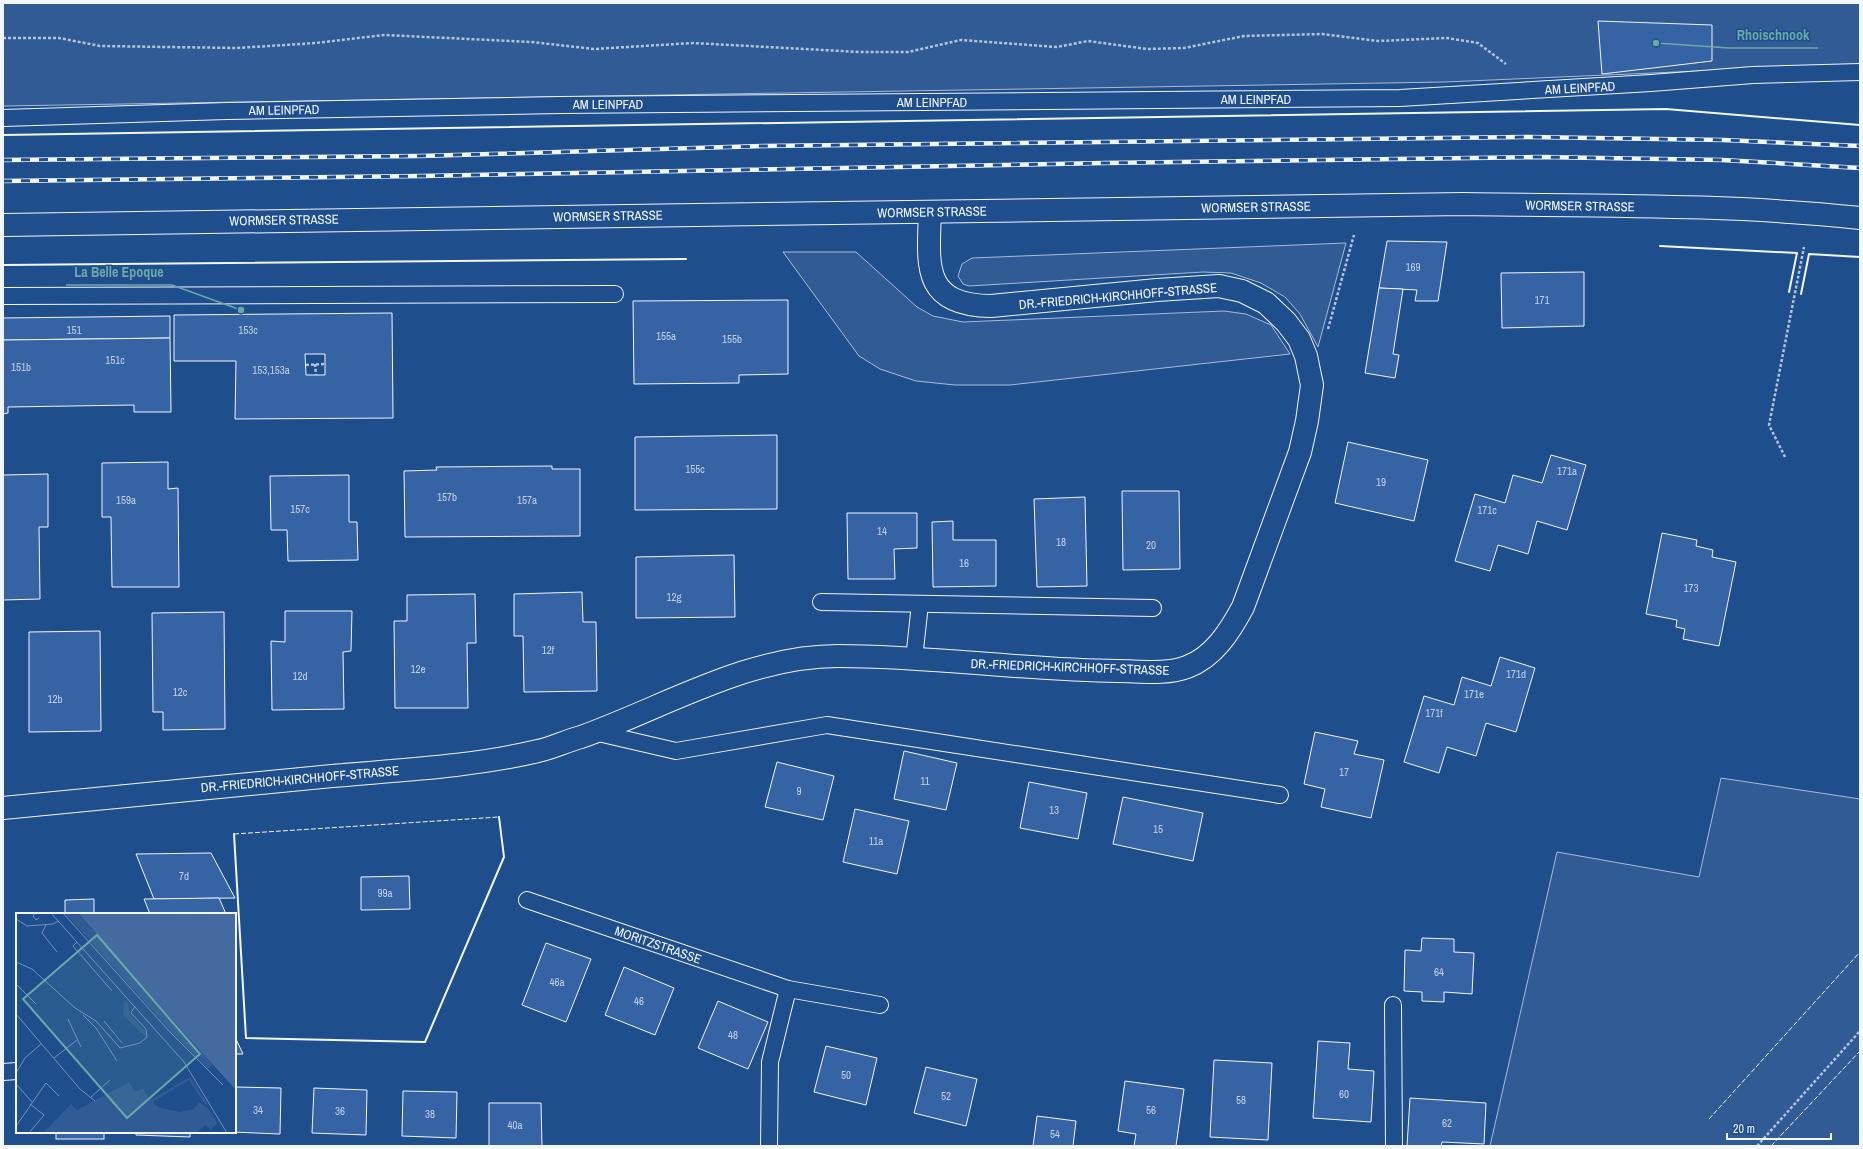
<svg xmlns="http://www.w3.org/2000/svg" width="1863" height="1149" font-family="'Archivo Narrow',sans-serif">
	<style>
		.built { fill: #305b95; stroke: #a8bbd7 }
		.building { fill: #3563a3; stroke: #f2f6ff; fill-rule: evenodd }
		.lines { fill: none; stroke-linecap: round; stroke-linejoin: round }
		.service-casing { stroke: #f2f6ff; stroke-width: 18 }
		.minor-casing { stroke: #f2f6ff; stroke-width: 24 }
		.secondary-casing { stroke: #f2f6ff; stroke-width: 24 }
		.path { stroke: #b3c4dc; stroke-width: 2.5; stroke-dasharray: 3 2; stroke-linecap: butt }
		.service { stroke: #1f4e8c; stroke-width: 16 }
		.minor { stroke: #1f4e8c; stroke-width: 22 }
		.secondary { stroke: #1f4e8c; stroke-width: 22 }
		.rail-casing { stroke: #f2f6ff; stroke-width: 4.5 }
		.rail { stroke: #1f4e8c; stroke-width: 3; stroke-dasharray: 9; stroke-linecap: butt }
		.fence { stroke: #f2f6ff; stroke-width: 1; stroke-dasharray: 5 2; stroke-linecap: butt }
		.wall { stroke: #f2f6ff; stroke-width: 2 }
		.labels { text-anchor: middle; dominant-baseline: central; stroke-width: 3; stroke-linejoin: round; paint-order: stroke }
		.number-label { font-size: 11px; fill: #c3d1e8 }
		.street-label { font-size: 13px; fill: #f2f6ff; stroke: #1f4e8c }
		.inset-road { fill: none; stroke: #7391ba; stroke-width: 1 }
		.view { fill: #6aa9a8; fill-opacity: 0.15; stroke: #6aa9a8; stroke-width: 2 }
		.inset-edge { fill: none; stroke: #f2f6ff; stroke-width: 2 }
		.leader { fill: none; stroke: #6aa9a8; stroke-width: 1.5 }
		.callout-dot { fill: #6aa9a8; stroke: #1f4e8c; stroke-width: 1.5 }
		.callout-label { font-size: 14px; text-anchor: middle; font-weight: bold; fill: #6aa9a8; stroke: #1f4e8c; stroke-width: 3; stroke-linejoin: round; paint-order: stroke }
	</style>
	<rect width="100%" height="100%" fill="#1f4e8c"/>
	<!-- built -->
	<g class="built">
		<path d="M3 3H1860V64L1445 82 3 106Z"/>
		<path d="M1346 243 1318 347 1300 314 1285 297 1261 283 1231 273 1203 272 969 286 963 284 958 276 962 264 972 258Z"/>
		<path d="M783 252H856L917 307 933 316 963 322 1224 311 1246 314 1271 325 1290 354 1010 385H955L916 381 880 369 859 356Z"/>
		<path d="M1721 778 1860 799V1146H1490L1557 852 1699 877Z"/>
	</g>
	<!-- building -->
	<g class="building">
		<path d="M1598 21 1712 25V61L1602 74Z"/>
		<path d="M1387 241 1447 242 1438 301H1415L1417 290 1379 288Z"/>
		<path d="M1584 272V326L1502 328 1501 273Z"/>
		<path d="M1379 288 1403 289 1393 354 1399 355 1395 378 1365 373Z"/>
		<path d="M788 300V374L739 375V383L634 384 633 301Z"/>
		<path d="M392 313 393 418 235 419 236 361H174V315ZM305 354H325V375H306Z"/>
		<path d="M170 316V338L3 340V318Z"/>
		<path d="M170 338 171 412H134V405L8 407V413L3 414V340Z"/>
		<path d="M777 435V509L635 510V437Z"/>
		<path d="M1348 442 1428 460 1414 521 1335 503Z"/>
		<path d="M1551 455 1586 465 1567 530 1537 521 1528 554 1498 545 1490 571 1455 561 1475 494 1505 503 1513 475 1542 483Z"/>
		<path d="M168 462V489L178 488 179 587H112L111 517H102V463Z"/>
		<path d="M552 466V469H580V536L405 537 404 471 437 470 436 467Z"/>
		<path d="M48 474V527H39L40 599 3 600V475Z"/>
		<path d="M349 475V522H357L358 560 288 561 287 530H271L270 476Z"/>
		<path d="M1122 491H1179L1180 569 1123 570Z"/>
		<path d="M1085 497 1087 586 1037 587 1034 499Z"/>
		<path d="M847 513H917V548L894 549 895 579H848Z"/>
		<path d="M953 521V540H996V586L933 587 932 522Z"/>
		<path d="M1662 533 1697 540 1696 546 1713 550 1712 557 1736 562 1719 646 1683 639 1685 629 1676 627 1677 620 1646 614Z"/>
		<path d="M734 555 735 617 636 618V557Z"/>
		<path d="M582 592 583 622H596L597 691 524 692 523 636H514V594Z"/>
		<path d="M475 594 476 643H467L468 708H395L394 621H407V595Z"/>
		<path d="M285 611H352L351 651 343 652 344 709 272 710 271 641 285 642Z"/>
		<path d="M224 612 225 729 163 730V712H153L152 613Z"/>
		<path d="M100 631 101 731 29 732V632Z"/>
		<path d="M1500 657 1535 668 1516 732 1486 723 1476 756 1447 747 1439 773 1404 762 1424 696 1454 705 1462 677 1491 686Z"/>
		<path d="M1315 732 1358 741 1354 754 1384 760 1371 818 1321 807 1325 789 1304 784Z"/>
		<path d="M904 751 957 763 946 810 894 799Z"/>
		<path d="M777 762 834 776 823 820 765 807Z"/>
		<path d="M1029 782 1087 793 1078 839 1020 828Z"/>
		<path d="M1123 797 1203 813 1193 861 1113 844Z"/>
		<path d="M855 809 909 821 897 874 843 862Z"/>
		<path d="M211 853 235 898 154 899 136 854Z"/>
		<path d="M409 876 410 909 361 910V877Z"/>
		<path d="M219 898 226 914H150L144 899Z"/>
		<path d="M94 899V914H65V900Z"/>
		<path d="M1422 938 1454 939V952L1474 953 1472 994 1444 992V1002L1422 1001V992L1404 991 1405 950 1421 951Z"/>
		<path d="M546 943 591 959 566 1022 522 1005Z"/>
		<path d="M624 967 674 988 655 1035 605 1015Z"/>
		<path d="M718 1001 768 1022 748 1069 698 1048Z"/>
		<path d="M235 1037 243 1054H235Z"/>
		<path d="M1318 1041 1350 1043 1348 1069 1374 1071 1371 1122 1313 1118Z"/>
		<path d="M826 1046 877 1058 866 1105 814 1092Z"/>
		<path d="M1214 1060 1272 1063 1268 1140 1210 1137Z"/>
		<path d="M926 1067 977 1079 966 1126 914 1113Z"/>
		<path d="M1125 1081 1184 1089 1176 1146H1134L1136 1134 1118 1131Z"/>
		<path d="M235 1087 281 1088 280 1134 232 1132H235Z"/>
		<path d="M314 1088 367 1090 366 1135 312 1133Z"/>
		<path d="M403 1091 457 1092 456 1138 402 1136Z"/>
		<path d="M1410 1098 1486 1103 1484 1144 1442 1142 1441 1146H1407Z"/>
		<path d="M489 1103H541L542 1146H489Z"/>
		<path d="M1037 1116 1076 1121 1073 1146H1033Z"/>
		<rect x="56" y="1132" width="48" height="7"/>
		<path d="M136 1132H190V1137L136 1135Z"/>
	</g>
	<g class="lines">
		<!-- service casing -->
		<g class="service-casing">
			<g id="service">
				<path d="M3 118 227 111 560 105 1400 98 1651 83 1753 75 1860 72"/>
				<path d="M3 296 615 294"/>
				<path d="M821 602 1153 608"/>
				<path d="M914 659 920 604"/>
				<path d="M594 732 676 751 827 725 1280 795"/>
				<path d="M527 900 788 989 880 1005"/>
				<path d="M1393 1005 1394 1146"/>
				<path d="M3 1072 17 1071"/>
				<path d="M769 1146 770 1062 788 989"/>
			</g>
		</g>
		<!-- minor casing -->
		<g class="minor-casing">
			<path id="minor" d="M3 808C113 797 222 787 332 776 400 770 471 767 538 751 552 748 566 741 581 737 665 707 747 656 838 656 931 656 1024 670 1117 671 1139 671 1166 675 1187 667 1214 657 1230 631 1243 607L1300 452 1307 421 1312 385 1306 356 1299 339 1286 322 1266 303 1242 291 1219 286 1157 290 991 306C922 305 928 266 930 212"/>
		</g>
		<!-- secondary casing -->
		<g class="secondary-casing">
			<path id="secondary" d="M3 225 1464 204C1596 206 1729 204 1860 218"/>
		</g>
		<!-- path -->
		<g class="path">
			<path d="M3 38H59L100 46 237 48 316 43 384 35 532 42 594 49 693 43 860 52H908L961 40 1057 47 1088 41 1147 49 1184 48 1244 36 1322 34 1378 41 1447 38 1478 43 1506 64"/>
			<path d="M1328 329 1354 235"/>
			<path d="M315 364 316 375"/>
			<path d="M306 365 325 364"/>
			<path d="M1785 457 1769 425 1804 247"/>
			<path d="M1757 1146 1860 1031"/>
		</g>
		<!-- service -->
		<use href="#service" class="service"/>
		<!-- minor -->
		<use href="#minor" class="minor"/>
		<!-- secondary -->
		<use href="#secondary" class="secondary"/>
		<!-- rail casing -->
		<g class="rail-casing">
			<g id="rail">
				<path d="M3 160 420 156 763 146 1528 137 1723 140 1860 146"/>
				<path d="M3 181 422 176 1104 163 1540 157 1722 160 1860 168"/>
			</g>
		</g>
		<!-- rail -->
		<use href="#rail" class="rail"/>
		<!-- fence -->
		<g class="fence">
			<path d="M234 834 499 817"/>
			<path d="M1709 1119 1860 952"/>
			<path d="M1771 1146 1860 1051"/>
		</g>
		<!-- wall -->
		<g class="wall">
			<path d="M3 135 1666 109 1860 125"/>
			<path d="M1660 246 1797 253 1789 292"/>
			<path d="M3 265 686 259"/>
			<path d="M1801 294 1809 254 1860 257"/>
			<path d="M234 834 246 1038 425 1042 504 857 499 817"/>
		</g>
	</g>
	<g class="labels">
		<!-- number labels -->
		<g class="number-label">
			<text x="1413" y="267">169</text>
			<text x="1542" y="300">171</text>
			<text x="74" y="330">151</text>
			<text x="248" y="330">153c</text>
			<text x="666" y="336">155a</text>
			<text x="732" y="339">155b</text>
			<text x="115" y="360">151c</text>
			<text x="21" y="367">151b</text>
			<text x="271" y="370">153,153a</text>
			<text x="695" y="469">155c</text>
			<text x="1567" y="471">171a</text>
			<text x="1381" y="482">19</text>
			<text x="447" y="497">157b</text>
			<text x="126" y="500">159a</text>
			<text x="527" y="500">157a</text>
			<text x="300" y="509">157c</text>
			<text x="1487" y="510">171c</text>
			<text x="882" y="531">14</text>
			<text x="1061" y="542">18</text>
			<text x="1151" y="545">20</text>
			<text x="964" y="563">16</text>
			<text x="1691" y="588">173</text>
			<text x="674" y="597">12g</text>
			<text x="548" y="650">12f</text>
			<text x="418" y="669">12e</text>
			<text x="1516" y="674">171d</text>
			<text x="300" y="676">12d</text>
			<text x="180" y="692">12c</text>
			<text x="1474" y="694">171e</text>
			<text x="55" y="699">12b</text>
			<text x="1434" y="713">171f</text>
			<text x="1344" y="772">17</text>
			<text x="925" y="781">11</text>
			<text x="799" y="791">9</text>
			<text x="1054" y="810">13</text>
			<text x="1158" y="829">15</text>
			<text x="876" y="841">11a</text>
			<text x="184" y="876">7d</text>
			<text x="385" y="893">99a</text>
			<text x="1439" y="972">64</text>
			<text x="557" y="982">46a</text>
			<text x="639" y="1001">46</text>
			<text x="733" y="1035">48</text>
			<text x="846" y="1075">50</text>
			<text x="1344" y="1094">60</text>
			<text x="946" y="1096">52</text>
			<text x="1241" y="1100">58</text>
			<text x="258" y="1110">34</text>
			<text x="1151" y="1110">56</text>
			<text x="340" y="1111">36</text>
			<text x="430" y="1114">38</text>
			<text x="1447" y="1123">62</text>
			<text x="515" y="1125">40a</text>
			<text x="1055" y="1134">54</text>
		</g>
		<!-- street labels -->
		<g class="street-label">
			<text transform="translate(1580 88) rotate(-3)">AM LEINPFAD</text>
			<text x="1256" y="99">AM LEINPFAD</text>
			<text x="932" y="102">AM LEINPFAD</text>
			<text x="608" y="104">AM LEINPFAD</text>
			<text transform="translate(284 110) rotate(-1)">AM LEINPFAD</text>
			<text transform="translate(1580 206) rotate(1)">WORMSER STRASSE</text>
			<text transform="translate(1256 207) rotate(-1)">WORMSER STRASSE</text>
			<text transform="translate(932 212) rotate(-1)">WORMSER STRASSE</text>
			<text transform="translate(608 216) rotate(-1)">WORMSER STRASSE</text>
			<text transform="translate(284 220) rotate(-1)">WORMSER STRASSE</text>
			<text transform="translate(1118 296) rotate(-5)">DR.-FRIEDRICH-KIRCHHOFF-STRASSE</text>
			<text transform="translate(1070 667) rotate(2)">DR.-FRIEDRICH-KIRCHHOFF-STRASSE</text>
			<text transform="translate(300 779) rotate(-5)">DR.-FRIEDRICH-KIRCHHOFF-STRASSE</text>
			<text transform="translate(658 945) rotate(19)">MORITZSTRASSE</text>
		</g>
	</g>
	<!-- overview -->
	<g transform="translate(16 913)">
		<rect width="220" height="220" fill="#1f4e8c"/>
		<path d="M49 0 63 2 197 152 192 156 156 119ZM108 86 112 91 114 101 129 118 130 124 107 102ZM174 164 192 192 189 191 173 167 137 189 142 194 163 199 178 196 183 189 193 196 201 210 195 217 190 212 179 220H27L55 191 61 197 113 169 119 179 127 175 134 187Z" fill="#305b95"/>
		<path d="M62 0H220V177L161 112Z" fill="#446ba0"/>
		<path class="inset-road" d="M19 0 17 3 20 7 23 5M35 0 168 149 211 220M47 0 152 117 207 172M0 6 11 13 37 11 43 8M30 12 26 20 41 39M61 29 57 33 96 78M0 49 16 56 59 95 80 108 104 135 124 130 131 124 130 116 115 100 119 93M0 71 20 91M0 101 64 176 79 188M67 102 80 115 101 148M52 106 65 134M88 108 106 130M38 145 61 127M0 160 9 145 25 131M0 171 16 189M75 184 94 167M0 213 30 170 43 183M13 220 28 202 14 191"/>
		<path class="view" d="M81 22 184 141 111 205 7 86Z"/>
		<rect width="220" height="220" class="inset-edge"/>
	</g>
	<!-- callouts -->
	<path class="leader" d="M1656 43L1729 48H1818M241 310L172 285H66"/>
	<g class="callout-dot">
		<circle cx="1656" cy="43" r="4"/>
		<circle cx="241" cy="310" r="4"/>
	</g>
	<g class="callout-label">
		<text x="1773" y="40">Rhoischnook</text>
		<text x="119" y="277">La Belle Epoque</text>
	</g>
	<!-- border -->
	<rect width="1863" height="1149" fill="none" stroke="#f2f6ff" stroke-width="8"/>
	<!-- scale -->
	<path d="M1727 1133v6h104v-6" fill="none" stroke="#f2f6ff" stroke-width="2"/>
	<text x="1733" y="1133" font-size="12" fill="#f2f6ff" stroke="#1f4e8c" stroke-width="3" paint-order="stroke">20 m</text>
</svg>
